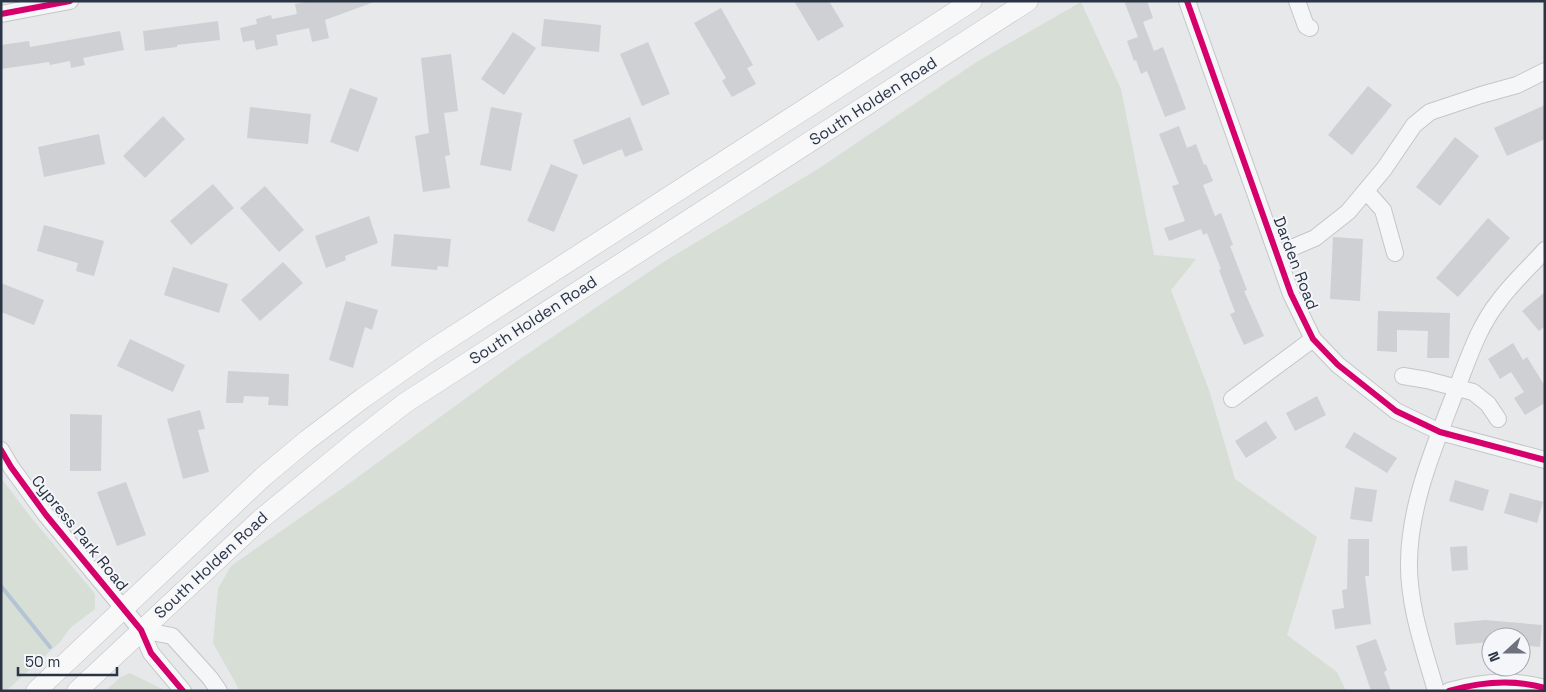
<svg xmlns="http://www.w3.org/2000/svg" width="1546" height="692" font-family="'Space Grotesk',sans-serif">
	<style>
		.green { fill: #d6ded6 }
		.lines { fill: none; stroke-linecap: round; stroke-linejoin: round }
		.stream { stroke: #b4c4d5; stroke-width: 4 }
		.building { fill: #ced0d3 }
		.minor-casing { stroke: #c4c6c8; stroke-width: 18 }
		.major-casing { stroke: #c2c5c8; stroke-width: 21 }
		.minor { stroke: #f5f6f7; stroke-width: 16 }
		.major { stroke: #f8f8f8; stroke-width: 20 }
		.cycleway-casing { stroke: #f4f6f9; stroke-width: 9 }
		.cycleway { stroke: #d6006c; stroke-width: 6 }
		.labels { text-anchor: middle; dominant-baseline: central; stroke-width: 4; stroke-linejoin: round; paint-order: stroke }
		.street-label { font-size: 16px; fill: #2b3445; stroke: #f4f6f9 }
	</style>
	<rect width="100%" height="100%" fill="#e6e8ea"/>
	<!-- green -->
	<g class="green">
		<path d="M1081 2 1121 89 1154 255 1196 259 1171 290 1209 390 1235 479 1317 537 1287 635 1337 672 1346 691H240L213 643 218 589 231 566 347 485 514 363 665 261 818 169 978 61Z"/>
		<path d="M1 478 29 515 95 594V609L70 628 60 642 6 691H1Z"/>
		<path d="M130 673 162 689 163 691H105L121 677Z"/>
	</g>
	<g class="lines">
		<!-- stream -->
		<path class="stream" d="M1 586 50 647"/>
	</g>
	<!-- building -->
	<g class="building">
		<path d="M311 1 374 2 325 20 329 38 312 42 309 28 276 35 278 45 256 50 254 40 243 42 240 28 257 24 256 19 271 15 272 19 297 14 295 4Z"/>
		<path d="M794 1H829L844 26 818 41Z"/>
		<path d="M1124 1H1147L1153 18 1143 22 1154 51 1163 47 1186 109 1165 117 1147 71 1141 74 1136 60 1134 61 1127 41 1138 37Z"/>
		<path d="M721 8 753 65 747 68 756 84 732 97 722 81 726 78 694 23Z"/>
		<path d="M544 19 601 25 599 52 541 46Z"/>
		<path d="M218 21 220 40 177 45V47L145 51 143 31Z"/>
		<path d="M120 31 124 50 83 58 85 65 71 68 70 61 50 65 49 62 1 69V45L29 41 30 47Z"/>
		<path d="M513 32 536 48 504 95 481 79Z"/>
		<path d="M648 42 670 94 642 106 620 54Z"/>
		<path d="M451 54 458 111 444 113 450 155 445 156 450 188 423 192 415 136 429 133 421 58Z"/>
		<path d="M1368 86 1392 105 1352 155 1328 135Z"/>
		<path d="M350 88 378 98 358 152 330 142Z"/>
		<path d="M1545 105V139L1507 156 1494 128Z"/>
		<path d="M250 107 311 114 308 144 247 138Z"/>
		<path d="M491 107 522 113 511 171 480 165Z"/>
		<path d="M163 116 185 139 145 178 123 156Z"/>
		<path d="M630 117 643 150 625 157 622 149 583 165 573 140Z"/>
		<path d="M1179 126 1187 148 1196 144 1204 165 1206 164 1213 181 1203 185 1215 216 1221 213 1233 245 1230 246 1247 290 1244 291 1264 336 1244 345 1230 314 1235 312 1219 270 1221 269 1207 233 1203 235 1201 229 1169 241 1164 228 1185 221 1172 186 1179 184 1159 134Z"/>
		<path d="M99 134 105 164 44 177 38 147Z"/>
		<path d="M1455 137 1479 156 1440 206 1416 187Z"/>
		<path d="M551 164 578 175 554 232 527 221Z"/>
		<path d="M213 184 234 208 191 245 170 221Z"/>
		<path d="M265 186 304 230 279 252 240 208Z"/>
		<path d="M369 216 378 243 345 256 346 260 326 268 315 236Z"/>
		<path d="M1488 218 1510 238 1458 297 1436 278Z"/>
		<path d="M44 225 104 241 94 276 76 271 78 263 37 251Z"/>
		<path d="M394 234 451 239 448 267 438 266 437 270 391 266Z"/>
		<path d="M1333 237 1363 239 1360 301 1330 299Z"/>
		<path d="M283 262 303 283 260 321 241 300Z"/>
		<path d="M173 267 228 284 219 313 164 295Z"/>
		<path d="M1 283 44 300 34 325 1 312Z"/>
		<path d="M1545 292V326L1539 331 1522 311Z"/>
		<path d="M346 301 378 310 372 330 365 327 353 368 329 360Z"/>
		<path d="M1378 311 1450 313 1449 358H1427L1428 331 1397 330V352L1377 351Z"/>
		<path d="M130 339 185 365 173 392 117 366Z"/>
		<path d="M1513 343 1523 360 1527 357 1545 386V403L1525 415 1514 398 1524 392 1511 372 1500 379 1488 359Z"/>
		<path d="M228 371 289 374 288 406 268 405 269 397 244 396 243 403H226Z"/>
		<path d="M1317 396 1326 415 1295 431 1286 413Z"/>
		<path d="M200 410 205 429 198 430 209 472 183 479 167 419Z"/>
		<path d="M70 414 102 415 101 471H70Z"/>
		<path d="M1266 421 1277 438 1246 458 1235 441Z"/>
		<path d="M1354 432 1397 458 1387 473 1345 447Z"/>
		<path d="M1455 480 1489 490 1483 511 1449 501Z"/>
		<path d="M126 482 146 535 117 546 97 492Z"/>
		<path d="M1355 487 1377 490 1372 522 1350 519Z"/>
		<path d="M1510 493 1543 502 1537 523 1504 513Z"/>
		<path d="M1348 539H1369V576H1365L1371 624 1335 629 1332 610 1344 608 1342 590 1347 589Z"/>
		<path d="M1467 546 1468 570 1452 571 1450 547Z"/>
		<path d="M1485 620 1542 625 1540 647 1521 645V637H1491V642L1456 645 1454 623Z"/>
		<path d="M1376 639 1387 670 1384 672 1391 691H1371L1356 646Z"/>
	</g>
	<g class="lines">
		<!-- minor casing -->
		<g class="minor-casing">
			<g id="minor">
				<path d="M1187 1 1291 294 1313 339 1338 365 1396 411 1440 432 1545 460"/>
				<path d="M1297 1 1306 26 1310 28"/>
				<path d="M1 14 70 1"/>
				<path d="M1366 191 1383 210 1395 253"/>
				<path d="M1277 254 1315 238 1348 212 1384 169 1414 125 1430 112 1481 95 1517 85 1545 71"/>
				<path d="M1403 376 1427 380 1473 392 1488 404 1498 419"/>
				<path d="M1232 399 1313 339"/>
				<path d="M1 450 11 467 46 515 141 630 151 653 183 691"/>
				<path d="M141 630 172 636 210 678 219 691"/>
				<path d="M1436 691C1424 649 1408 605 1409 561 1410 502 1435 445 1456 390 1468 360 1478 327 1499 301 1512 283 1530 267 1545 250"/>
				<path d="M1449 691C1480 682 1513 679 1545 688"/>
			</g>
		</g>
		<!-- major casing -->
		<g class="major-casing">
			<g id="major">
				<path d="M36 691 263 477 306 441 363 398 430 351 972 1"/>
				<path d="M77 691 261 519 355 442 405 403 1028 1"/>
			</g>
		</g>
		<!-- minor -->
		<use href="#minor" class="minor"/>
		<!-- major -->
		<use href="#major" class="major"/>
		<!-- cycleway casing -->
		<g class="cycleway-casing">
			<g id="cycleway">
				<path d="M1187 1 1291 294 1313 339 1338 365 1396 411 1440 432 1545 460"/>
				<path d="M1 14 70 1"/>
				<path d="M1 450 11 467 46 515 141 630 151 653 183 691"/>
				<path d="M1449 691C1480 682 1513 679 1545 688"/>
			</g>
		</g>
		<!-- cycleway -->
		<use href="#cycleway" class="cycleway"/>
	</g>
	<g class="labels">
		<!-- street labels -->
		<g class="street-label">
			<text transform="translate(873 101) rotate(-33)">South Holden Road</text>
			<text transform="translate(1296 263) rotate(69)">Darden Road</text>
			<text transform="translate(533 320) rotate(-33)">South Holden Road</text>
			<text transform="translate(80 533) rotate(51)">Cypress Park Road</text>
			<text transform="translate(211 565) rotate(-43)">South Holden Road</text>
		</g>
	</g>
	<!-- border -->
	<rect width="1546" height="692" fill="none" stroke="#2b3445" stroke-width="5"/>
	<!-- north arrow -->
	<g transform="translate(1506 652) rotate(249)"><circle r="24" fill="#f4f6f9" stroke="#a4a8b1"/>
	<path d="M0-4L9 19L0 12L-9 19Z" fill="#6c737f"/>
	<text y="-8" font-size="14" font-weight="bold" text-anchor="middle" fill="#2b3445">N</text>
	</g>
	<!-- scale -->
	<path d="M18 667v8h99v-8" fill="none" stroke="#2b3445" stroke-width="2.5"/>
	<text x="25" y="667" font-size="15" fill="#2b3445" stroke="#f4f6f9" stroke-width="4" paint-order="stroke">50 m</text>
</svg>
